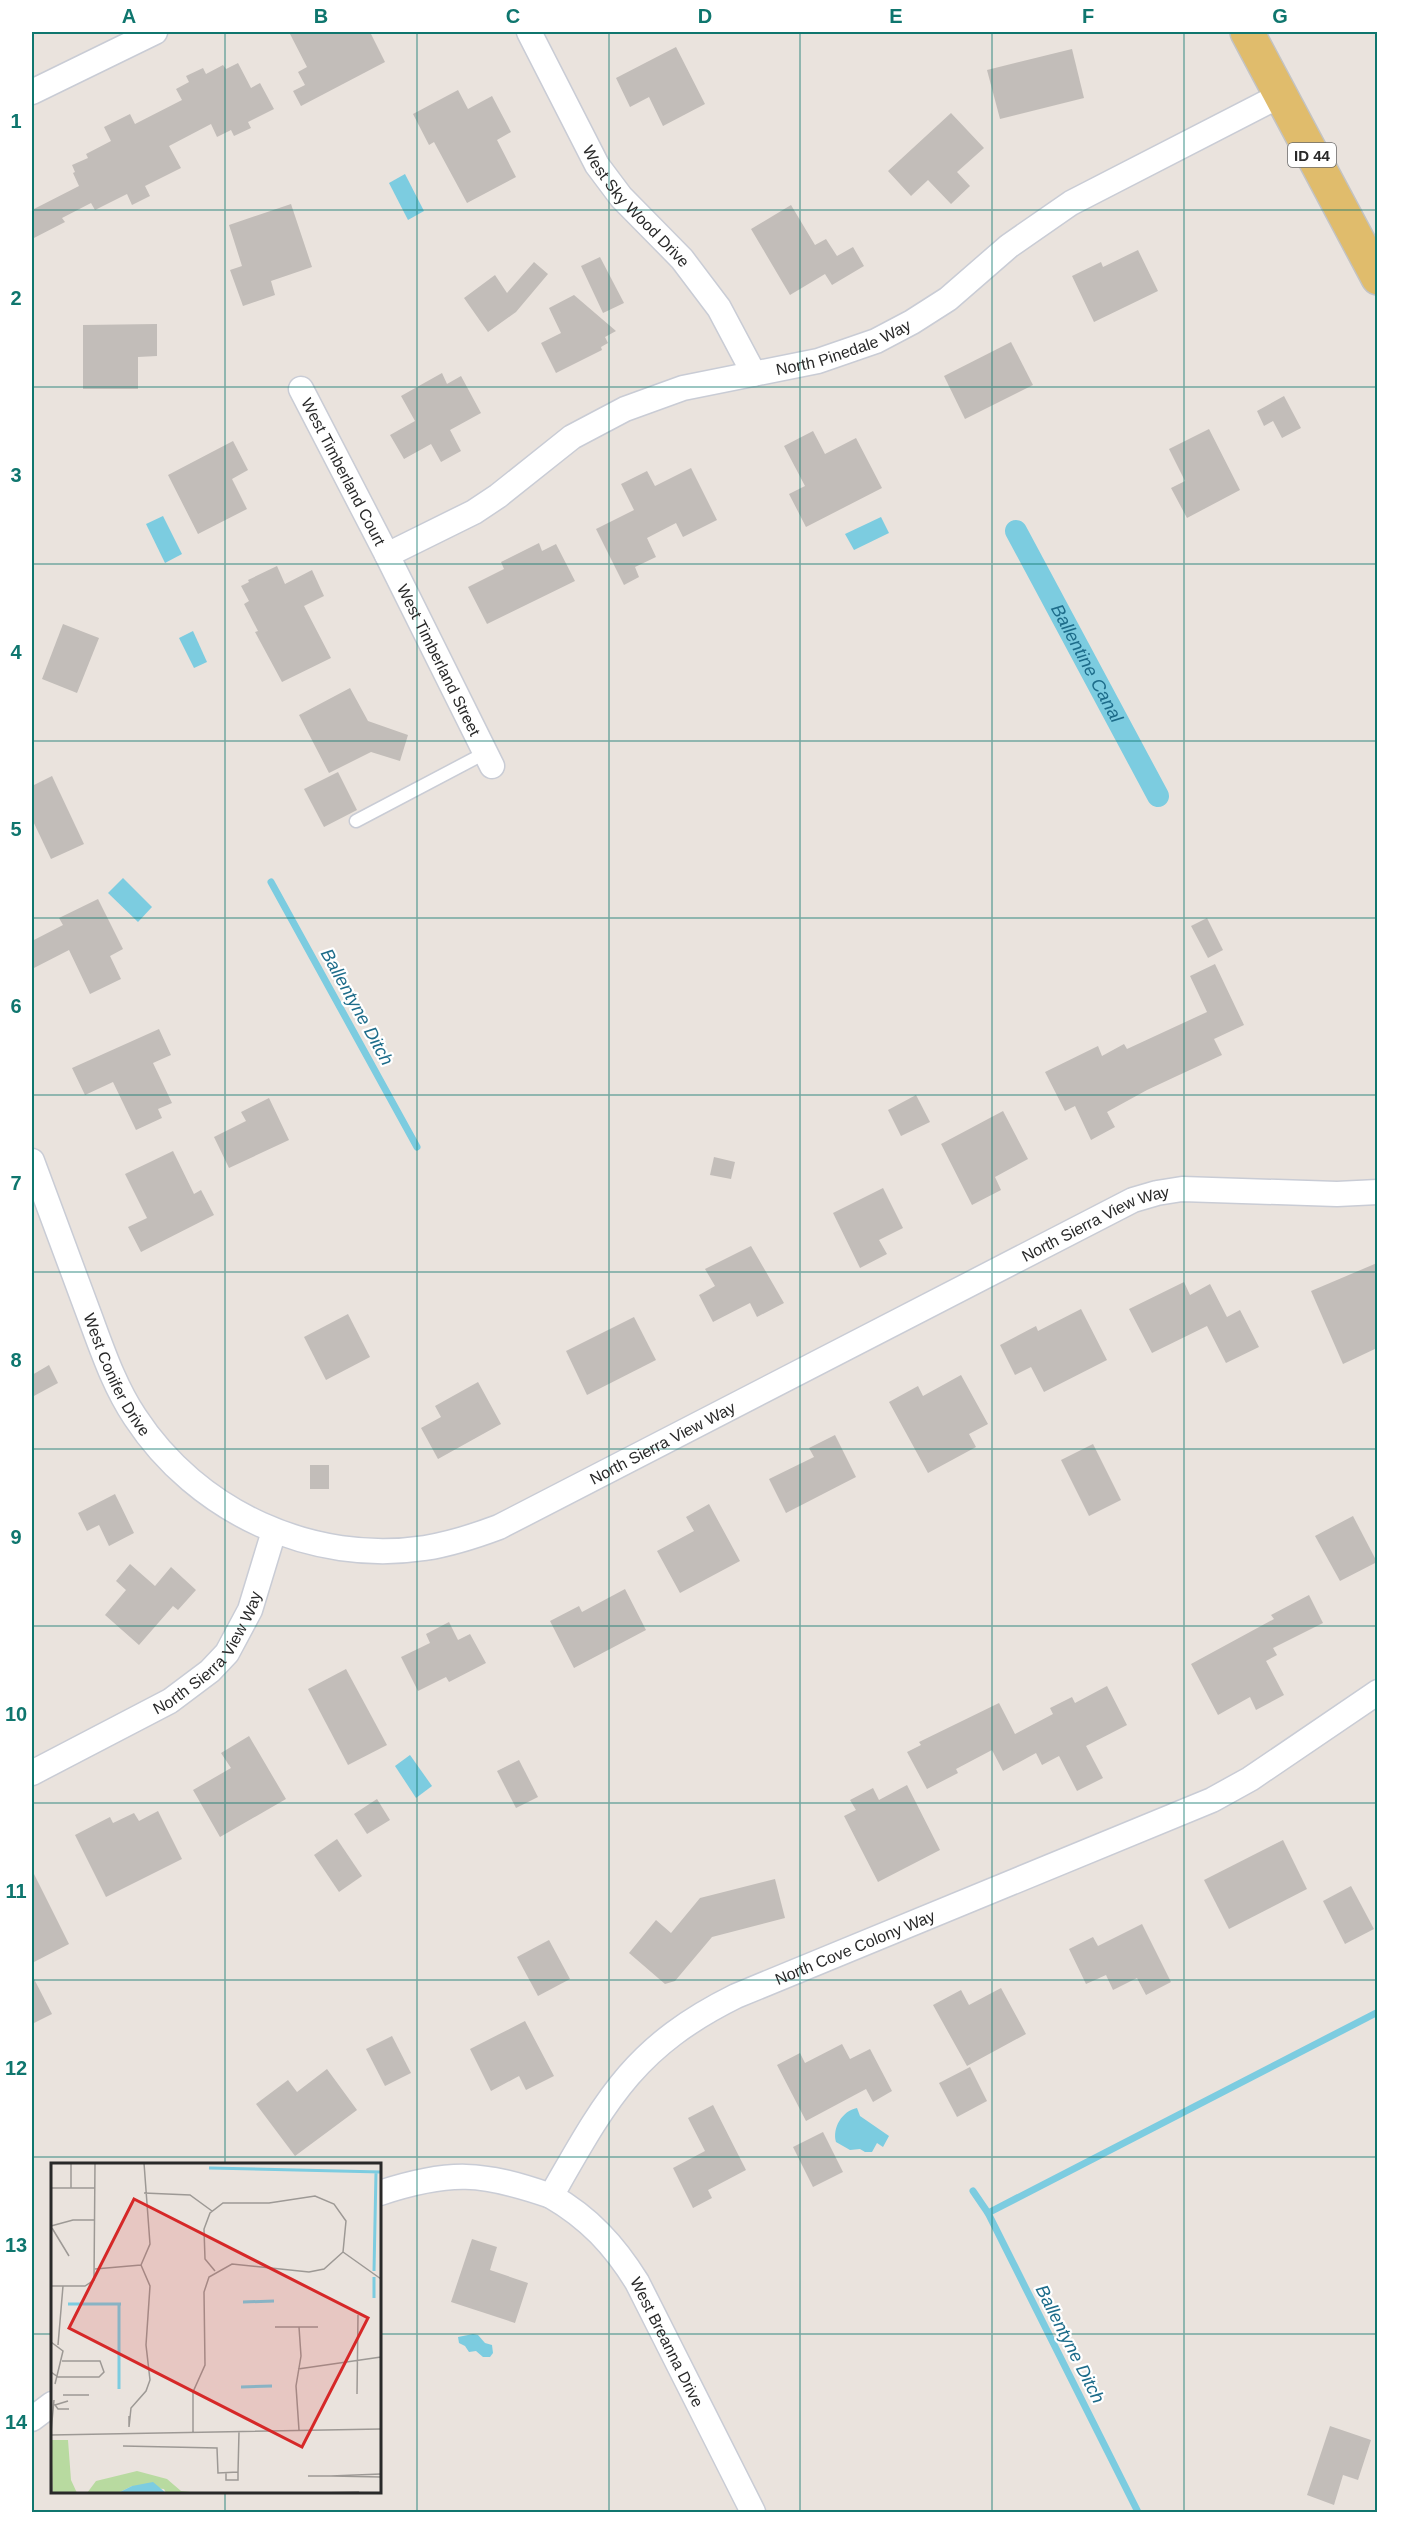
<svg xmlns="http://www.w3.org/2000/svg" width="1409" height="2544" font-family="Helvetica,sans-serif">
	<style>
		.water { fill: #7ccce0 }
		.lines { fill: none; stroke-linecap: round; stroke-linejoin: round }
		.stream { stroke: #7ccce0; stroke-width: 7 }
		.canal { stroke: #7ccce0; stroke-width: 22 }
		.building { fill: #c2bdb9 }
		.service-casing { stroke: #c9ccd5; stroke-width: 15 }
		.minor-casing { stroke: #c9ccd5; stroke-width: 27 }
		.primary-casing { stroke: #c3c3c3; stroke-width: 36 }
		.service { stroke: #fff; stroke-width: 12 }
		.minor { stroke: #fff; stroke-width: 24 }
		.primary { stroke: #e0bc6c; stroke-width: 33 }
		.grid { fill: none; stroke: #0f766e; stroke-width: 1.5; stroke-opacity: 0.55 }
		.labels { text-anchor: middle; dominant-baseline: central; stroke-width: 4.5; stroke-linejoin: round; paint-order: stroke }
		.shield { fill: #fff; stroke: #696969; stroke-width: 1.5 }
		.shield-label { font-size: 15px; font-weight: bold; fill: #292929 }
		.street-label { font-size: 16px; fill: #292929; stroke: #fff }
		.water-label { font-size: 18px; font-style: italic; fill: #1d6c8a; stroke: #fff }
		.inset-river { fill: none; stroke: #7ccce0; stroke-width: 3 }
		.inset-road { fill: none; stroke: #9d9995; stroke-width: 1.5 }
		.view { fill: #d62828; fill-opacity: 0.15; stroke: #d62828; stroke-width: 3 }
		.inset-edge { fill: none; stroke: #292929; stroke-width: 3 }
		.neatline { fill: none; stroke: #0f766e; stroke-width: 2 }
		.grid-label { font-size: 20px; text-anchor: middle; font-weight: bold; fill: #0f766e }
	</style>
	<rect width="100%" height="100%" fill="#eae3dd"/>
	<!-- water -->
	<g class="water">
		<path d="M405 174 424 211 408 220 389 183Z"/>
		<path d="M163 516 182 554 165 563 146 524Z"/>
		<path d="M881 517 889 533 854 550 845 534Z"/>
		<path d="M193 631 207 662 194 668 179 638Z"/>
		<path d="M123 878 152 907 138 922 108 893Z"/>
		<path d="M410 1755 432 1786 416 1798 395 1766Z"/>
		<path d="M857 2108 860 2116 889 2136 883 2147 877 2143 872 2152H865L860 2149 850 2150 836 2142C832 2128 842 2111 857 2108Z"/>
		<path d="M473 2334 478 2335 485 2343 492 2345 493 2353 490 2357H483L476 2351 469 2352 465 2346 459 2343 458 2337Z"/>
	</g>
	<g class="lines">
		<!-- stream -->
		<g class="stream">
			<path d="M271 882 417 1147"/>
			<path d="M973 2191 988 2213 1138 2512"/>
			<path d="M988 2213 1378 2012"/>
		</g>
		<!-- canal -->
		<path class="canal" id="s1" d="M1016 531 1158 796"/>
	</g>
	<!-- building -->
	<g class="building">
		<path d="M289 32H370L385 62 301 106 293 91 305 85 298 72 307 67Z"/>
		<path d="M676 47 705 104 663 126 649 97 630 107 616 78Z"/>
		<path d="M1072 49 1084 98 1000 119 987 70Z"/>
		<path d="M238 63 251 88 260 83 274 109 248 122 251 128 234 136 231 130 217 137 211 124 169 146 181 168 145 186 150 196 132 205 127 194 95 210 91 203 62 218 65 222 32 239V210L79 186 73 173 75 172 72 165 88 158 86 154 111 141 104 127 130 114 135 124 182 100 176 89 189 82 186 76 203 68 206 74 223 65 226 69Z"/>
		<path d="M458 90 468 109 492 96 511 132 497 140 516 177 467 203 434 142 429 145 413 114Z"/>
		<path d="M951 113 984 148 957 172 970 186 951 204 928 180 911 196 888 171Z"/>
		<path d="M291 204 312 267 271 281 275 295 243 306 230 270 242 266 229 225Z"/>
		<path d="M791 205 815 245 826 239 837 256 853 247 864 266 832 285 825 274 790 295 751 229Z"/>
		<path d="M1138 250 1158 291 1094 322 1072 276 1101 262 1103 267Z"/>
		<path d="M600 257 624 303 603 313 581 266Z"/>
		<path d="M534 262 548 274 516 312 488 332 464 298 495 275 507 293Z"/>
		<path d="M574 295 616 331 605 337 608 343 601 347 602 350 556 373 541 343 561 333 549 308Z"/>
		<path d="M157 324V356L138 357V389H83V325Z"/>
		<path d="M1011 342 1033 385 965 419 944 376Z"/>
		<path d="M442 373 447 384 461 376 481 413 450 430 461 451 441 462 431 444 404 459 390 435 415 421 401 396Z"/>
		<path d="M1284 396 1301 428 1282 438 1273 421 1264 426 1257 411Z"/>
		<path d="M1209 429 1240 490 1187 518 1171 488 1185 481 1169 449Z"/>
		<path d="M813 431 825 454 856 438 882 488 806 527 789 494 805 486 784 446Z"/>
		<path d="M233 441 248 470 232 479 247 509 198 534 168 475Z"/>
		<path d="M691 468 717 520 683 537 676 523 647 538 656 557 635 567 639 577 624 585 596 529 634 510 621 484 647 471 655 486Z"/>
		<path d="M539 543 542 551 556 544 575 581 487 624 468 587 504 569 501 562Z"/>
		<path d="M277 566 285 584 312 570 324 596 304 606 331 658 282 682 255 632 258 631 244 604 249 601 241 586 249 582 248 580Z"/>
		<path d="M63 624 99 638 77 693 42 679Z"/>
		<path d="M350 688 368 721 408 735 400 761 371 752 329 773 299 715Z"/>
		<path d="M338 772 357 810 324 827 304 789Z"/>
		<path d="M52 776 84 844 51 859 32 819V786Z"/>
		<path d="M98 899 123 949 110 956 121 979 90 994 69 950 32 969V941L63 925 59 918Z"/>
		<path d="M1207 918 1223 950 1208 958 1191 926Z"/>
		<path d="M1215 964 1244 1025 1214 1039 1222 1055 1147 1090 1107 1112 1115 1127 1091 1140 1075 1106 1065 1111 1045 1072 1098 1046 1102 1056 1124 1044 1127 1049 1207 1012 1190 976Z"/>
		<path d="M159 1029 171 1055 153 1063 172 1103 158 1109 162 1118 136 1130 113 1082 85 1095 72 1068Z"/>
		<path d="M916 1095 930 1122 901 1136 888 1110Z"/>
		<path d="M269 1098 289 1140 229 1168 214 1137 246 1121 241 1112Z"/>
		<path d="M1003 1111 1028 1159 995 1177 1001 1190 972 1205 941 1144Z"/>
		<path d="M173 1151 194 1194 201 1190 214 1215 141 1252 128 1227 147 1218 125 1174Z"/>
		<path d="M714 1157 735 1162 731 1179 710 1175Z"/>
		<path d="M883 1188 903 1228 879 1240 887 1254 860 1268 833 1213Z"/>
		<path d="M751 1246 784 1303 757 1317 750 1303 713 1322 699 1295 715 1286 705 1269Z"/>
		<path d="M1377 1263V1348L1343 1364 1311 1291Z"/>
		<path d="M1184 1282 1190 1295 1210 1284 1227 1317 1240 1310 1259 1347 1226 1363 1207 1326 1152 1353 1129 1309Z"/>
		<path d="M1081 1309 1107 1360 1044 1392 1031 1367 1015 1375 1000 1345 1036 1326 1038 1331Z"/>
		<path d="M348 1314 370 1357 326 1380 304 1337Z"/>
		<path d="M634 1317 656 1360 587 1395 566 1351Z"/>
		<path d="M49 1365 58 1383 32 1397V1375Z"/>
		<path d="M961 1375 988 1424 969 1434 976 1447 928 1473 889 1402 918 1386 923 1396Z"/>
		<path d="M478 1382 501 1424 438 1459 421 1428 441 1417 435 1406Z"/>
		<path d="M835 1435 856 1477 786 1513 769 1479 814 1457 809 1448Z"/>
		<path d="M1093 1444 1121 1500 1089 1516 1061 1460Z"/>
		<rect x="310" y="1465" width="19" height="24"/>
		<path d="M115 1494 134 1533 109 1546 99 1525 87 1531 78 1513Z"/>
		<path d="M709 1504 740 1561 680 1593 657 1551 694 1531 686 1517Z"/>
		<path d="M1353 1516 1377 1562 1340 1581 1315 1536Z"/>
		<path d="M130 1564 155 1586 171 1567 196 1590 178 1610 173 1606 139 1645 105 1615 126 1590 116 1581Z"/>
		<path d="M625 1589 646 1630 574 1668 550 1621 579 1606 582 1612Z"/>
		<path d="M1309 1595 1323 1623 1273 1648 1277 1655 1266 1661 1284 1695 1256 1710 1250 1697 1218 1715 1191 1664 1274 1619 1271 1615Z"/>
		<path d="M449 1622 458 1640 470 1634 486 1663 449 1682 446 1677 418 1691 401 1657 430 1643 426 1634Z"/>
		<path d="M346 1669 387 1745 348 1765 308 1689Z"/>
		<path d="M1107 1686 1127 1725 1086 1746 1103 1778 1077 1791 1059 1756 1042 1765 1036 1753 1003 1771 992 1750 956 1769 958 1773 927 1789 907 1752 921 1745 919 1742 999 1703 1015 1734 1053 1714 1050 1708 1072 1697 1075 1703Z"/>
		<path d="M249 1736 286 1799 220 1837 193 1790 231 1768 221 1753Z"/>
		<path d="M519 1760 538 1797 516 1808 497 1771Z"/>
		<path d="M907 1785 940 1850 878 1882 844 1816 856 1810 850 1800 873 1788 879 1800Z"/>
		<path d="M377 1799 390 1820 367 1834 354 1814Z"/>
		<path d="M158 1811 182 1859 106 1897 75 1835 110 1817 113 1823 134 1813 139 1821Z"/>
		<path d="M337 1839 362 1876 339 1892 314 1855Z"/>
		<path d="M1283 1840 1307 1889 1229 1929 1204 1880Z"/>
		<path d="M32 1870 69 1944 32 1963Z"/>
		<path d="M775 1879 785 1918 712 1937 675 1981 665 1984 629 1953 656 1920 671 1933 700 1898Z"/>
		<path d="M1351 1886 1374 1929 1345 1944 1323 1901Z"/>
		<path d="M1142 1924 1171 1982 1146 1995 1137 1978 1113 1990 1106 1975 1086 1984 1069 1949 1093 1937 1098 1946Z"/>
		<path d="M549 1940 570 1979 538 1996 517 1957Z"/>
		<path d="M32 1975 52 2014 32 2024Z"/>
		<path d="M1001 1988 1026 2034 967 2066 933 2005 961 1990 969 2005Z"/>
		<path d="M525 2021 554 2076 526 2090 519 2076 491 2091 470 2049Z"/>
		<path d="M392 2036 411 2073 385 2086 366 2049Z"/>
		<path d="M842 2044 850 2059 870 2049 892 2091 873 2102 866 2089 806 2121 777 2065 800 2053 805 2063Z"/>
		<path d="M970 2067 987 2101 957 2117 939 2083Z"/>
		<path d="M327 2069 357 2110 295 2156 256 2104 288 2080 297 2092Z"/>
		<path d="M713 2105 746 2170 708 2190 712 2198 693 2208 673 2168 705 2151 688 2118Z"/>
		<path d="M823 2132 843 2172 813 2187 793 2147Z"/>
		<path d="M472 2239 497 2247 490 2270 528 2283 515 2323 451 2302Z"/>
		<path d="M1330 2426 1371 2440 1358 2480 1343 2475 1334 2505 1307 2495Z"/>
	</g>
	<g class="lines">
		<!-- service casing -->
		<g class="service-casing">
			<path id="service" d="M356 821 485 753"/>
		</g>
		<!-- minor casing -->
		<g class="minor-casing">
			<g id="minor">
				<path id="s2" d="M529 32 597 165 621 197 682 259 719 308 754 374"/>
				<path d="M32 92 155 32"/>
				<path id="s3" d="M301 389 387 555 492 766"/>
				<path id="s4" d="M387 555 474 512 498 496 572 437 625 409 683 388 818 361 876 341 912 322 948 299 1009 246 1071 203 1281 95"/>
				<path id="s5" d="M32 1161C50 1210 69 1260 87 1309 101 1346 113 1384 135 1417 197 1512 312 1565 425 1548 450 1544 475 1536 499 1527L1133 1200 1157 1193 1182 1189 1337 1194 1378 1192"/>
				<path id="s6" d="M32 1773 170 1701 210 1671 227 1653 250 1610 274 1531"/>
				<path id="s7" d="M380 2193C450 2170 482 2172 551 2196 606 2100 633 2047 736 1996L1212 1800 1250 1779 1378 1692"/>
				<path id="s8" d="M551 2196C589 2218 614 2245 637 2282L753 2512"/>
				<path d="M32 2419 52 2404"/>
			</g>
		</g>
		<!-- primary casing -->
		<g class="primary-casing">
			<path id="primary" d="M1247 32 1378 278"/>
		</g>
		<!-- service -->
		<use href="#service" class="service"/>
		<!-- minor -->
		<use href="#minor" class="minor"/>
		<!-- primary -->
		<use href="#primary" class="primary"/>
	</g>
	<!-- grid -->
	<path class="grid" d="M225 32V2164M417 32V2512M609 32V2512M800 32V2512M992 32V2512M1184 32V2512M32 210H1378M32 387H1378M32 564H1378M32 741H1378M32 918H1378M32 1095H1378M32 1272H1378M32 1449H1378M32 1626H1378M32 1803H1378M32 1980H1378M32 2157H1378M32 2334H52M380 2334H1378M225 2492V2512"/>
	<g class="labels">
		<!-- shield labels -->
		<rect class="shield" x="1288" y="143" width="48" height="24" rx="4.5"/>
		<g class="shield-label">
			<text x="1312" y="155">ID 44</text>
		</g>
		<!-- street labels -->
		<g class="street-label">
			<text stroke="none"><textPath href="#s2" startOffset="206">West Sky Wood Drive</textPath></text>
			<text stroke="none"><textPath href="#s4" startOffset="508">North Pinedale Way</textPath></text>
			<text stroke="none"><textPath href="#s3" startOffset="93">West Timberland Court</textPath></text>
			<text stroke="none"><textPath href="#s3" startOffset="304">West Timberland Street</textPath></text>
			<text stroke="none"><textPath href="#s5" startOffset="1359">North Sierra View Way</textPath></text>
			<text stroke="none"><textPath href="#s5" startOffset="230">West Conifer Drive</textPath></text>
			<text stroke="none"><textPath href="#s5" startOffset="873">North Sierra View Way</textPath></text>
			<text stroke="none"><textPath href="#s6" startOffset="218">North Sierra View Way</textPath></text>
			<text stroke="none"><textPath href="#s7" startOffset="582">North Cove Colony Way</textPath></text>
			<text stroke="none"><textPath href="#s8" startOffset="190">West Breanna Drive</textPath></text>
		</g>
		<!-- water labels -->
		<g class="water-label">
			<text stroke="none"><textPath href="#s1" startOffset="150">Ballentine Canal</textPath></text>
			<text transform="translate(357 1007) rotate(61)">Ballentyne Ditch</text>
			<text transform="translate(1070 2344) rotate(63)">Ballentyne Ditch</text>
		</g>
	</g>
	<!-- overview -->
	<g transform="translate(51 2163)">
		<rect width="330" height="330" fill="#eae3dd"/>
		<path d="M0 277H17L20 317 26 330H0ZM86 308 116 316 130 328 148 330H115L113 326 81 323 67 330H36L45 318Z" fill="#b8daa0"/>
		<path d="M102 319 115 330H67L81 323Z" fill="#7ccce0"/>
		<path class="inset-river" d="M158 5 330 9M323 108 325 9M323 135V114M192 139 223 138M17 141H70M68 142V226M190 224 221 223"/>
		<path class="inset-road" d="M20 0V25M0 25H44M93 30 139 32 161 48M0 63 22 57H44M1 65 18 93M292 89 330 116M44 106 90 102M0 123H34L43 117 44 0M224 164H267M248 164 250 193 245 223 248 267M0 179 12 188 4 221M7 182 12 123M247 206 330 194M0 209 7 214H48L53 209 49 198H11M306 231 307 152M12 232H38M17 238 4 242 7 246H18M78 253V264L80 245 95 228 99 217 95 182 99 123 90 102 99 81 93 0M0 269 3 237M142 269V229L154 202 153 129 158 114 181 101 258 109 273 106 292 89 295 58 283 41 264 33 218 40H172L159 50 153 66 154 96 164 108M0 272 330 266M72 283 166 285 167 310 187 309 188 269M0 289 1 330M175 310V317H187V309M330 311 280 313 330 314M257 313H280M270 330 308 329"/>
		<path class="view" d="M83 36 317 155 251 284 18 165Z"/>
		<rect width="330" height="330" class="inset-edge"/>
	</g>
	<!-- border -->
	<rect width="1409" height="2544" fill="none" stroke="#ffffff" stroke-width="66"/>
	<rect x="33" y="33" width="1343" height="2478" class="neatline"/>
	<g class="grid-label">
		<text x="129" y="23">A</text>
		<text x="321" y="23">B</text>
		<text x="513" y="23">C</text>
		<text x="705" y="23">D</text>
		<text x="896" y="23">E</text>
		<text x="1088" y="23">F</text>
		<text x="1280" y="23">G</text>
		<text x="16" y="128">1</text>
		<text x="16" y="305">2</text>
		<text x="16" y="482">3</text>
		<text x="16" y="659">4</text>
		<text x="16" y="836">5</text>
		<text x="16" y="1013">6</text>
		<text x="16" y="1190">7</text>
		<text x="16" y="1367">8</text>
		<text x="16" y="1544">9</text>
		<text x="16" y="1721">10</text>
		<text x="16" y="1898">11</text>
		<text x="16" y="2075">12</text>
		<text x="16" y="2252">13</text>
		<text x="16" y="2429">14</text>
	</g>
</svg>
